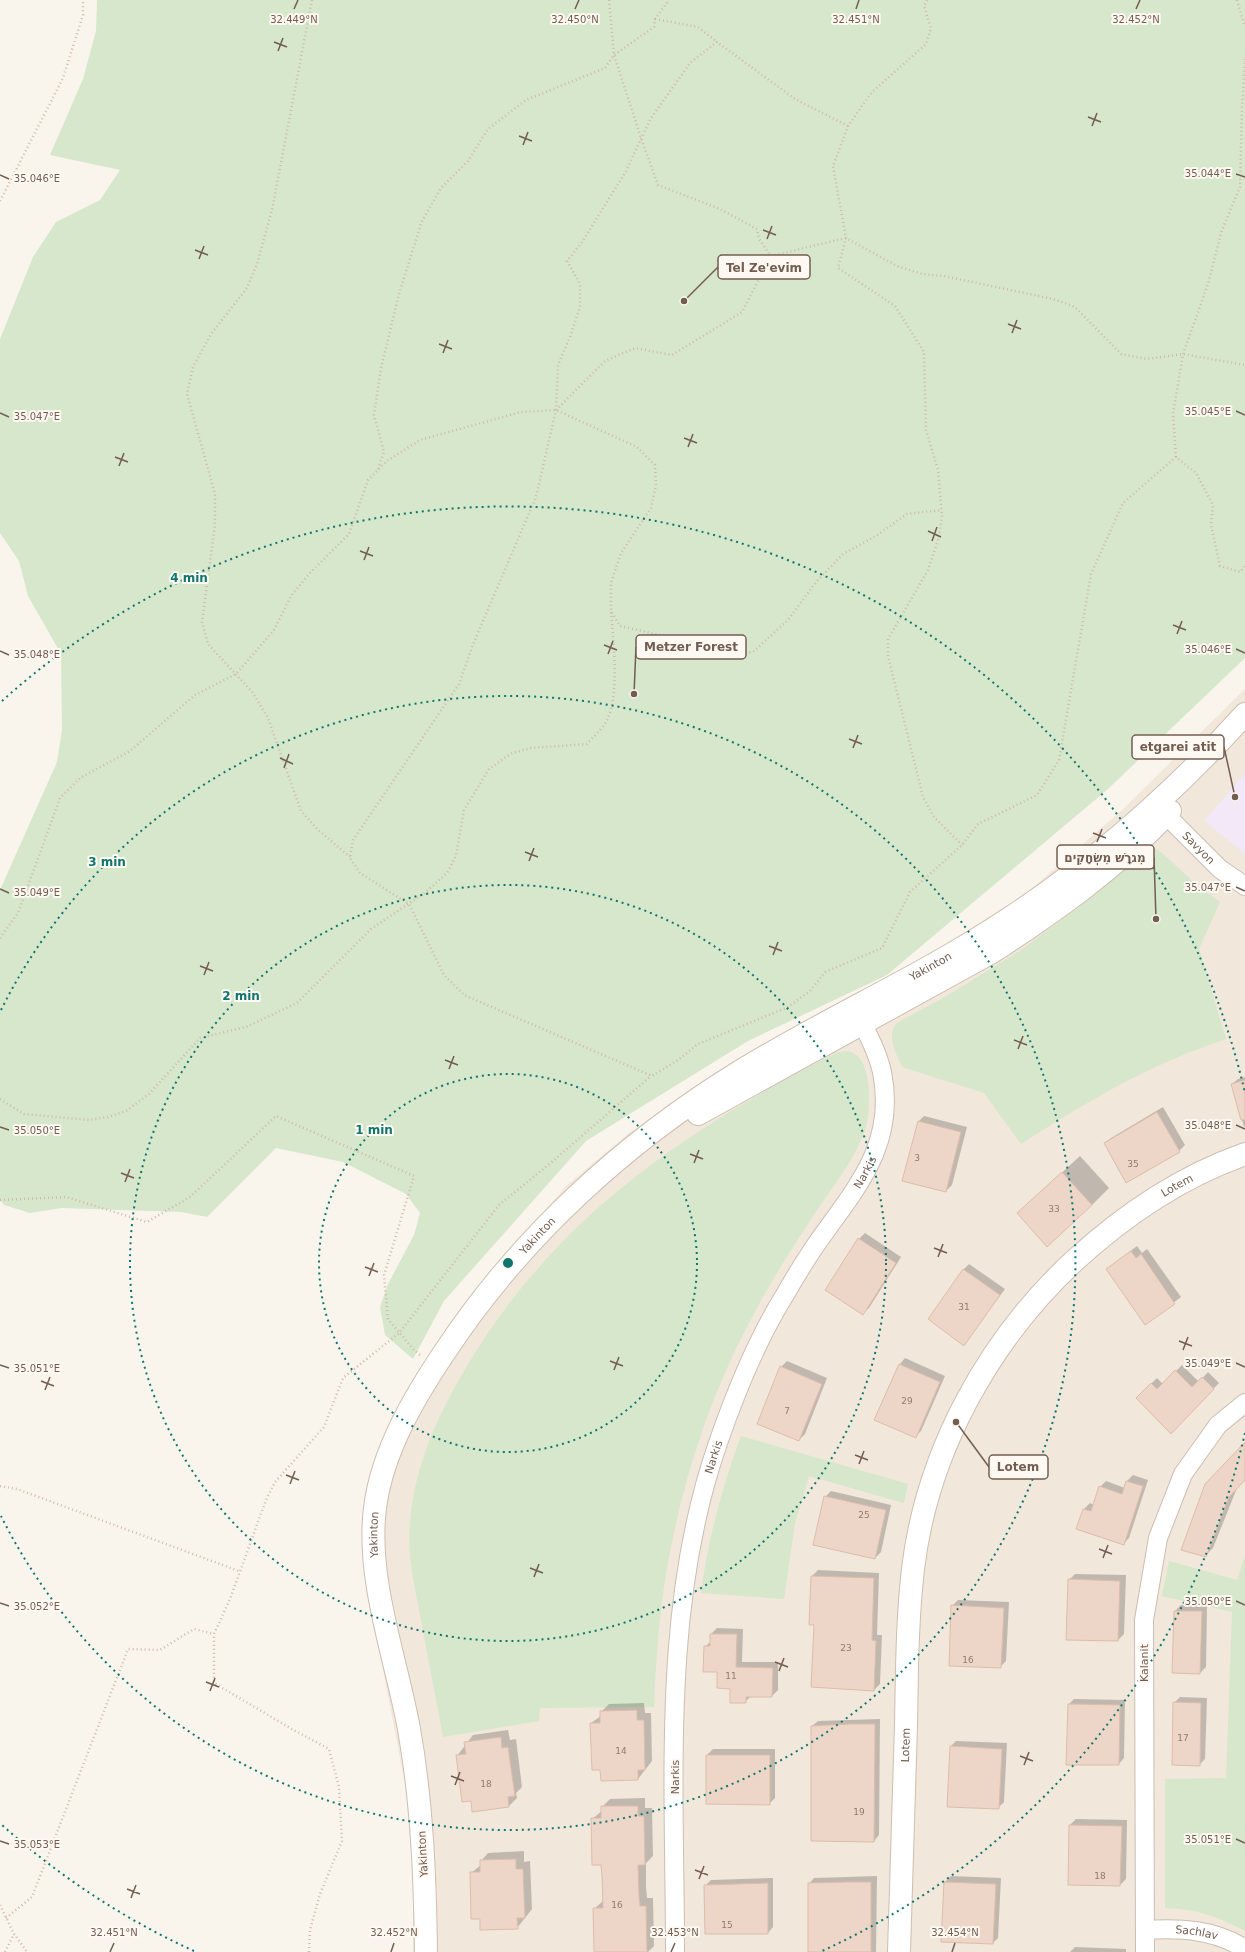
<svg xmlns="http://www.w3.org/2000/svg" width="1245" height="1952" font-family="'DejaVu Sans','Noto Sans Hebrew',sans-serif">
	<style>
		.residential { fill: #f1e7db }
		.education { fill: #f2e8f7 }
		.green { fill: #d6e7cb }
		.shadow { fill: #0003 }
		.building { fill: #edd6c7; stroke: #ddbda9 }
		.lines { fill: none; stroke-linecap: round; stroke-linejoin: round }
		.street-casing { stroke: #ccbdb2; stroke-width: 20 }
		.secondary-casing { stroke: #cebeb0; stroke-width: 24 }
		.path { stroke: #d2b9a9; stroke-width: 2.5; stroke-dasharray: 1 3; stroke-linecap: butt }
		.street { stroke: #fff; stroke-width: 18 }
		.secondary { stroke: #fff; stroke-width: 22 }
		.ticks { fill: none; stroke: #735d51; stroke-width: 1.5 }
		.ring { fill: none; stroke: #0f766e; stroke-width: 2; stroke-dasharray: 2 4 }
		.labels { text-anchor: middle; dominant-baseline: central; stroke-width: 4; stroke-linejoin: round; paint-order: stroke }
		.number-label { font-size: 9px; fill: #927b6e }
		.street-label { font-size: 11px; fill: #735d51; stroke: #fdf9f2 }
		.ticks-label { font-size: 10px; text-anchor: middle; fill: #735d51; stroke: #fdf9f2; stroke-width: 4; stroke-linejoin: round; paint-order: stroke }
		.centre { fill: #0f766e; stroke: #fdf9f2; stroke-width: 2 }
		.ring-label { font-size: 12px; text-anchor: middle; font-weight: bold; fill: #0f766e; stroke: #fdf9f2; stroke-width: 4; stroke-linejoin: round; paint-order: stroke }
		.leader { fill: none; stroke: #735d51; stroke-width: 1.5 }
		.callout-dot { fill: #735d51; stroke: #fdf9f2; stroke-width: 1.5 }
		.callout { fill: #fdf9f2; stroke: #735d51; stroke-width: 1.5 }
		.callout-label { font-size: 12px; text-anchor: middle; font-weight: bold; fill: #735d51 }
	</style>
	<rect width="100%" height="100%" fill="#faf5ec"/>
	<!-- residential -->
	<path class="residential" d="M1245 689V1952H413V1864L405 1784 368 1592 362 1536 367 1490 383 1437 417 1374 479 1289 566 1186 629 1133 734 1063 917 963 1029 891 1122 810Z"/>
	<!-- education -->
	<path class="education" d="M1245 773V854L1204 821Z"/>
	<!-- green -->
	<g class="green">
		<path d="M97 0H1245V658L1108 789 887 975 748 1041 586 1141 444 1301 413 1359 385 1335 380 1307 388 1284 414 1235 420 1213 406 1194 343 1162 276 1148 207 1217 181 1212 62 1208 30 1213 4 1205 0 1200V890L57 762 62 730 61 654 28 596 19 561 0 533V339L33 257 56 222 100 200 120 170 50 155 83 79 96 31Z"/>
		<path d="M1156 849 1162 853 1197 885 1220 902 1199 949 1226 1039C1152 1063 1086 1102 1021 1144L984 1093 902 1067C897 1054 885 1035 897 1023L950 994 1024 948 1096 894 1145 852Z"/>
		<path d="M847 1051C874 1054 871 1112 865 1130 855 1159 834 1185 817 1210 796 1242 775 1274 757 1308 712 1389 683 1477 667 1568 659 1614 656 1661 654 1707L540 1708 539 1721 443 1737C436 1698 428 1659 421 1620 415 1588 407 1556 410 1524 414 1468 436 1419 464 1371 553 1219 683 1131 838 1052Z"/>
		<path d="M741 1436 908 1484 904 1503 809 1476 795 1523 784 1599 701 1593C708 1539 722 1487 741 1436Z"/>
		<path d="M1245 1556V1931C1219 1917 1194 1908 1165 1908V1779L1226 1778 1232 1612 1162 1596 1169 1561 1237 1580Z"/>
	</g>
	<!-- shadow -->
	<g class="shadow">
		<path d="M1245 1077V1126L1244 1127 1232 1084 1238 1079Z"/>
		<path d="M1163 1107 1185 1145 1179 1151 1105 1143 1111 1138Z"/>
		<path d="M924 1116 967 1127 952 1185 946 1191 918 1122Z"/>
		<path d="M1080 1156 1109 1188 1092 1205 1018 1213Z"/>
		<path d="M865 1233 901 1257 869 1308 863 1313 826 1290 859 1239Z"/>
		<path d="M1137 1246 1142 1253 1147 1249 1181 1297 1145 1324 1107 1269Z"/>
		<path d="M969 1264 1005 1289 964 1344 963 1270Z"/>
		<path d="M905 1358 945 1376 921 1431 915 1437 875 1419 900 1364Z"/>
		<path d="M787 1361 827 1378 805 1434 799 1440 781 1367Z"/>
		<path d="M1182 1365 1199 1382 1208 1372 1219 1383 1171 1432 1137 1398 1157 1378 1163 1384Z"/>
		<path d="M1245 1443V1479L1237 1488 1213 1548 1205 1556Z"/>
		<path d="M1133 1475 1148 1480 1129 1538 1123 1544 1077 1529 1084 1509 1090 1503 1094 1505 1100 1487 1106 1481 1125 1488 1127 1481Z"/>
		<path d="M831 1491 891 1505 881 1552 875 1558 825 1497Z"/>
		<path d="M818 1570 879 1573 877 1635H882L880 1684 874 1690 812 1686 815 1624 812 1576Z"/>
		<path d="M1075 1574 1126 1575 1124 1634 1118 1640 1069 1580Z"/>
		<path d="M958 1600 1009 1602 1006 1661 1000 1667 952 1606Z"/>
		<path d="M1181 1605 1207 1606 1206 1667 1200 1673 1173 1672 1175 1611Z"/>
		<path d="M717 1628 743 1629 742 1662H778V1690L772 1696H751L745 1702 731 1688 718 1671 705 1647 711 1641V1634Z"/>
		<path d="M1180 1697 1207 1698 1205 1759 1199 1765 1174 1703Z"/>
		<path d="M1074 1699 1125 1700 1124 1758 1119 1764 1068 1705Z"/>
		<path d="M644 1703 645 1713H651L652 1761 638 1779 601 1769 591 1723 601 1716V1712L609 1704Z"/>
		<path d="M880 1719 879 1835 874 1841 812 1726 818 1721Z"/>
		<path d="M508 1730 510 1740 516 1739 522 1787 516 1793 517 1798 509 1806 471 1800 457 1756 473 1735Z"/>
		<path d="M956 1741 1007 1743 1004 1802 998 1808 950 1747Z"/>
		<path d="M713 1749H775V1798L769 1804 707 1755Z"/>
		<path d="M645 1798V1808H652L653 1856 646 1863V1887L647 1898H653L654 1946 648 1952H595L594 1909 603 1901 602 1864 592 1819 602 1811V1807L610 1799Z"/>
		<path d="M1076 1819 1127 1820 1126 1879 1120 1885 1070 1825Z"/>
		<path d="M524 1851V1862L530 1861 532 1909 517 1928 481 1918 471 1873 481 1865V1861L488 1853Z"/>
		<path d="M877 1876 876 1952H808L809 1884 814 1878Z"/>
		<path d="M951 1876 1001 1878 998 1938 993 1943 945 1882Z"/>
		<path d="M773 1878V1927L768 1933 705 1886 711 1880Z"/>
		<path d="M1075 1947 1126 1949V1952H1070Z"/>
	</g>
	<!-- building -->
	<g class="building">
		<path d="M1245 1080V1120H1241L1231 1084Z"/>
		<path d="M1157 1112 1180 1152 1126 1183 1104 1143Z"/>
		<path d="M918 1121 961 1132 946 1192 902 1181Z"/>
		<path d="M1062 1172 1092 1205 1047 1247 1017 1213Z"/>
		<path d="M858 1238 896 1263 863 1315 825 1290Z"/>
		<path d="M1131 1251 1136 1258 1141 1254 1175 1304 1145 1325 1106 1269Z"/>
		<path d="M963 1269 1000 1295 964 1346 928 1319Z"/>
		<path d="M899 1364 940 1382 916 1438 874 1420Z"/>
		<path d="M780 1366 822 1384 799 1441 757 1424Z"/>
		<path d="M1175 1370 1192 1387 1202 1377 1214 1389 1171 1434 1136 1398 1151 1383 1157 1389Z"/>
		<path d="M1245 1442V1480L1229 1497 1206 1557 1181 1550 1205 1484Z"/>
		<path d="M1126 1481 1143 1486 1124 1545 1076 1529 1083 1509 1091 1511 1099 1486 1122 1494Z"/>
		<path d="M824 1496 886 1510 875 1559 813 1545Z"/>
		<path d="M811 1576 874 1578 872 1640 876 1641 874 1691 811 1687 814 1625H809Z"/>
		<path d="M1068 1579 1120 1581 1118 1641 1066 1640Z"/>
		<path d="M951 1605 1004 1608 1001 1668 949 1666Z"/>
		<path d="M1174 1611H1202L1200 1674 1172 1673Z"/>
		<path d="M710 1634H737L736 1667 773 1668 772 1697H746V1703H730V1689L717 1688V1672H703L704 1646H710Z"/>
		<path d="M1173 1702 1201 1703 1200 1766 1172 1765Z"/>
		<path d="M1068 1704 1120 1705 1119 1765H1066Z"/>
		<path d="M637 1710V1720H644L645 1770H638V1780L601 1781 600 1770H592L590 1723H600V1711Z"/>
		<path d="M850 1724H875L874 1842 811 1841V1726Z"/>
		<path d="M501 1737 502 1748 508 1747 515 1796 508 1797 509 1807 472 1812 471 1801 462 1802 456 1755 466 1754 464 1742Z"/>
		<path d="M950 1746 1002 1749 999 1809 947 1807Z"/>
		<path d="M706 1755H770V1805L706 1804Z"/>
		<path d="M601 1806H638V1816H644L645 1865H638L639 1896 640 1906H646L647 1952H594L593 1908H603L602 1876 601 1865H592L591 1818H601Z"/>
		<path d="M1069 1825 1122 1826 1120 1886 1068 1885Z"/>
		<path d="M516 1859V1869H523L525 1918H517L518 1929 480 1930V1919H471L470 1872H480V1860Z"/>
		<path d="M846 1882H871V1952H808V1883Z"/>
		<path d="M944 1882 996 1884 993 1944 941 1942Z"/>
		<path d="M768 1883V1934H705L704 1885Z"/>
	</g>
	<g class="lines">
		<!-- street casing -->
		<g class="street-casing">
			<g id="street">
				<path id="s1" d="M1157 806 1220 869 1245 886"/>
				<path id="s2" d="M1145 1930C1180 1928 1214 1929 1245 1949"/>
				<path id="s3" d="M675 1952C675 1782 661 1606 718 1443 736 1391 757 1339 786 1293 795 1277 805 1261 815 1246 854 1190 897 1146 882 1072 877 1050 866 1031 856 1012"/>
				<path d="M1145 1952 1144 1620 1158 1538 1183 1474 1218 1425 1245 1403"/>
			</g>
		</g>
		<!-- secondary casing -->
		<g class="secondary-casing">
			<g id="secondary">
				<path d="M698 1114 992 952C1056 911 1118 866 1170 811"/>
				<path id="s4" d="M426 1952C425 1877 422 1802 409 1729 396 1658 366 1579 375 1508 382 1451 415 1396 446 1350 521 1237 624 1143 739 1072 827 1018 921 977 1007 920 1095 862 1174 793 1245 714"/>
				<path id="s5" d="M899 1952C901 1876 904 1801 906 1725 907 1673 907 1621 913 1569 927 1452 988 1341 1074 1261 1124 1215 1180 1177 1245 1154"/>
			</g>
		</g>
		<!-- path -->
		<g class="path">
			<path d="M312 0 272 210 257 264 247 288 211 334 193 367 187 394 215 494V525L202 622 208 644 253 693 268 718 301 811 317 829 350 857"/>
			<path d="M609 0 614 55 642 141 658 185 720 209 757 229 759 239 771 256 846 238 897 266 922 274 944 276 1053 299 1075 307 1121 354 1147 359 1183 354 1245 365"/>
			<path d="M927 0 924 6 931 28 926 44 872 92 848 126 833 166 846 238 838 268 895 306 924 352 926 430 938 470 942 516 939 537 928 570 888 639V656L923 797 934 817 962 845"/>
			<path d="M1237 0 1245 27"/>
			<path d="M655 19 698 27 717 42"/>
			<path d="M848 126 795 99 717 42 691 62 651 118 625 173 582 242 567 261 580 284V307L570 337 558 365 556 410 536 497 474 642 459 684 353 840 350 858 360 873 409 904 444 975 464 995 652 1076 678 1060 698 1044 788 1007 810 991 825 972 882 948 910 892 962 845 978 824 1037 795 1059 760 1091 574 1123 503 1176 457 1196 473 1213 505 1211 525 1220 566 1240 572 1245 566"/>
			<path d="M0 201 63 78 83 15V0"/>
			<path d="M556 410 605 361 635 348 672 355 742 312 771 256"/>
			<path d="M1176 457 1173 414 1183 354 1208 284 1222 230 1240 187 1242 108 1245 59"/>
			<path d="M378 469 384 452 374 415 381 368 399 294 422 221 441 188 468 161 488 129 526 100 605 68 614 55 654 27 655 19 669 0"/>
			<path d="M0 938 18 913 60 798 80 778 130 751 195 695 236 674 274 630 291 596 309 574 349 534 368 480 388 460 420 440 521 412 556 410 637 447 655 465 656 485 651 508 621 553 611 583V611"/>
			<path d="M0 1099 24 1114 89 1120 108 1117 126 1111 149 1094 200 1038 246 1027 297 1003 371 929 426 892 447 873 456 856 464 810 489 769 512 753 531 748 587 744C594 736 603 728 607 720 620 694 613 640 611 611L620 626 664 636 707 658 753 652 788 620 816 582 843 554 876 536 907 514 941 510"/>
			<path d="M0 1200 66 1197 147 1222 190 1197 276 1116 414 1176 384 1275 388 1319 414 1350 420 1355"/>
			<path d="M0 1486 17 1489 239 1571"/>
			<path d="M0 1905 14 1934 27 1952"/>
			<path d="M6 1918 32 1897 128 1649 160 1650 194 1629 214 1634"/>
			<path d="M5 1952 14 1934"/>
			<path d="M309 1952 310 1930 320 1894 342 1841 339 1787 329 1749 290 1728 214 1683V1634L230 1599 266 1500 275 1482 324 1427 343 1378 399 1333 499 1205 553 1161 651 1076"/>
		</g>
		<!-- street -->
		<use href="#street" class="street"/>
		<!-- secondary -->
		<use href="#secondary" class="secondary"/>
	</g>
	<!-- ticks -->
	<path class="ticks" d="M294 9 298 0M575 9 579 0M856 9 859 0M1136 9 1140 0M274 42 287 47M278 51 283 38M1088 117 1101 122M1092 126 1097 113M519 136 532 141M523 145 528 132M1236 174 1245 177M0 175 9 179M763 230 776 235M767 239 772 226M195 250 208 255M199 259 204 246M1008 324 1021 329M1012 333 1017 320M439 344 452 349M443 353 448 340M1236 411 1245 415M0 413 9 417M684 438 697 443M688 447 693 434M115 457 128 462M119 466 124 453M928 531 941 537M932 541 937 527M360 551 373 556M364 560 369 547M1173 625 1186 630M1177 634 1182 621M604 645 617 650M1236 649 1245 653M0 651 9 655M608 654 613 641M849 739 862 744M853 748 858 735M280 758 293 764M284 768 289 754M1093 833 1106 838M1097 842 1102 829M525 852 538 857M529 861 534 848M1236 887 1245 891M0 889 9 893M769 946 782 951M773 955 778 942M200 966 213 971M204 975 209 962M1014 1040 1027 1045M1018 1049 1023 1036M445 1060 458 1065M449 1069 454 1056M1236 1125 1245 1129M0 1127 9 1130M690 1154 703 1159M694 1163 699 1150M121 1173 134 1178M125 1182 130 1169M934 1248 947 1253M938 1257 943 1244M365 1267 378 1272M369 1276 374 1263M1179 1341 1192 1346M1183 1350 1188 1337M610 1361 623 1366M1236 1363 1245 1367M0 1365 9 1368M614 1370 619 1357M41 1381 54 1386M45 1390 50 1377M855 1455 868 1460M859 1464 864 1451M286 1475 299 1480M290 1484 295 1471M1099 1549 1112 1554M1103 1558 1108 1545M530 1568 543 1573M534 1577 539 1564M1236 1601 1245 1605M0 1603 9 1606M775 1662 788 1667M779 1671 784 1658M206 1682 219 1687M210 1691 215 1678M1020 1756 1033 1761M1024 1765 1029 1752M451 1776 464 1781M455 1785 460 1772M1236 1839 1245 1843M0 1841 9 1844M695 1870 708 1875M699 1879 704 1866M127 1889 140 1894M131 1898 136 1885M110 1952 114 1943M391 1952 394 1943M671 1952 675 1943M952 1952 955 1943"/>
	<!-- distance rings -->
	<g class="ring">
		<circle cx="508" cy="1263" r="189"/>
		<circle cx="508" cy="1263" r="378"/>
		<path d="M1 1010A567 567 0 1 1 1 1516"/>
		<path d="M1245 1433A756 756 0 0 1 822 1951M194 1951A756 756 0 0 1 2 1825M2 701A756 756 0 0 1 1245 1093"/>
	</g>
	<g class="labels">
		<!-- number labels -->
		<g class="number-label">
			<text x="917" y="1158">3</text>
			<text x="1133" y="1164">35</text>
			<text x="1054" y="1209">33</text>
			<text x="964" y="1307">31</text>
			<text x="907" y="1401">29</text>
			<text x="787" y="1411">7</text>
			<text x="864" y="1515">25</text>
			<text x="846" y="1648">23</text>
			<text x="968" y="1660">16</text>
			<text x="731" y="1676">11</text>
			<text x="1183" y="1738">17</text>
			<text x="621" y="1751">14</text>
			<text x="486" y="1784">18</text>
			<text x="859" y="1812">19</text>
			<text x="1100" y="1876">18</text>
			<text x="617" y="1905">16</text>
			<text x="727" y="1925">15</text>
		</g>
		<!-- street labels -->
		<g class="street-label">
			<text stroke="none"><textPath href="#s1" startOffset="59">Savyon</textPath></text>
			<text stroke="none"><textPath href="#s4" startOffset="1249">Yakinton</textPath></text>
			<text stroke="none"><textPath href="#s3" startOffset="823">Narkis</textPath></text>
			<text stroke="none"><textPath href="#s5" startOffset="866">Lotem</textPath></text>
			<text stroke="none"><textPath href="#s4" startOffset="770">Yakinton</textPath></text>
			<text stroke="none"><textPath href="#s3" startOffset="499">Narkis</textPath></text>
			<text stroke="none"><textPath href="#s4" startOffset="422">Yakinton</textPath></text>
			<text transform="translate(1144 1663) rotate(-90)">Kalanit</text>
			<text stroke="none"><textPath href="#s5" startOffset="207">Lotem</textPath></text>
			<text transform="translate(675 1777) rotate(-90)">Narkis</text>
			<text transform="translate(423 1854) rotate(-93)">Yakinton</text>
			<text stroke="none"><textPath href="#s2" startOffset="52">Sachlav</textPath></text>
		</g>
	</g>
	<g class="ticks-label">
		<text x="294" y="23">32.449°N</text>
		<text x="575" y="23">32.450°N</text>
		<text x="856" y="23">32.451°N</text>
		<text x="1136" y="23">32.452°N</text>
		<text x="1208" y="177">35.044°E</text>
		<text x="37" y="182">35.046°E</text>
		<text x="1208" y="415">35.045°E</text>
		<text x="37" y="420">35.047°E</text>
		<text x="1208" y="653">35.046°E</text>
		<text x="37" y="658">35.048°E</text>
		<text x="1208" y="891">35.047°E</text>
		<text x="37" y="896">35.049°E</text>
		<text x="1208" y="1129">35.048°E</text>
		<text x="37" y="1134">35.050°E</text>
		<text x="1208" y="1367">35.049°E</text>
		<text x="37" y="1372">35.051°E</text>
		<text x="1208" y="1605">35.050°E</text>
		<text x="37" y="1610">35.052°E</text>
		<text x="1208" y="1843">35.051°E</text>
		<text x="37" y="1848">35.053°E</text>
		<text x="114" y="1936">32.451°N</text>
		<text x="394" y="1936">32.452°N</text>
		<text x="675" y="1936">32.453°N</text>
		<text x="955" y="1936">32.454°N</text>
	</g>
	<circle cx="508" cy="1263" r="6" class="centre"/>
	<g class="ring-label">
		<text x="189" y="582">4 min</text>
		<text x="107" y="866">3 min</text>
		<text x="241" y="1000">2 min</text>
		<text x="374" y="1134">1 min</text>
	</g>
	<!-- callouts -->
	<path class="leader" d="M684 301L718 267M634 694L636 647M1235 797L1224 747M1156 919L1154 857M956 1422L989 1467"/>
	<g class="callout-dot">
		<circle cx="684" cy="301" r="4"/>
		<circle cx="634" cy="694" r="4"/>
		<circle cx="1235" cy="797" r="4"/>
		<circle cx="1156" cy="919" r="4"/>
		<circle cx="956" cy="1422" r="4"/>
	</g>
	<g class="callout">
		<rect x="718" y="255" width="92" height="24" rx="4"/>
		<rect x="636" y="635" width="110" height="24" rx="4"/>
		<rect x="1132" y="735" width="92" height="24" rx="4"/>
		<rect x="1057" y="845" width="97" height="24" rx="4"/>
		<rect x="989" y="1455" width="59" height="24" rx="4"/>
	</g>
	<g class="callout-label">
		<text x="764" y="272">Tel Ze'evim</text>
		<text x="691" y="651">Metzer Forest</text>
		<text x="1178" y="751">etgarei atit</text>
		<text x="1105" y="862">מִגרָשׁ מִשְׂחָקִים</text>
		<text x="1018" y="1471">Lotem</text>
	</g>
</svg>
